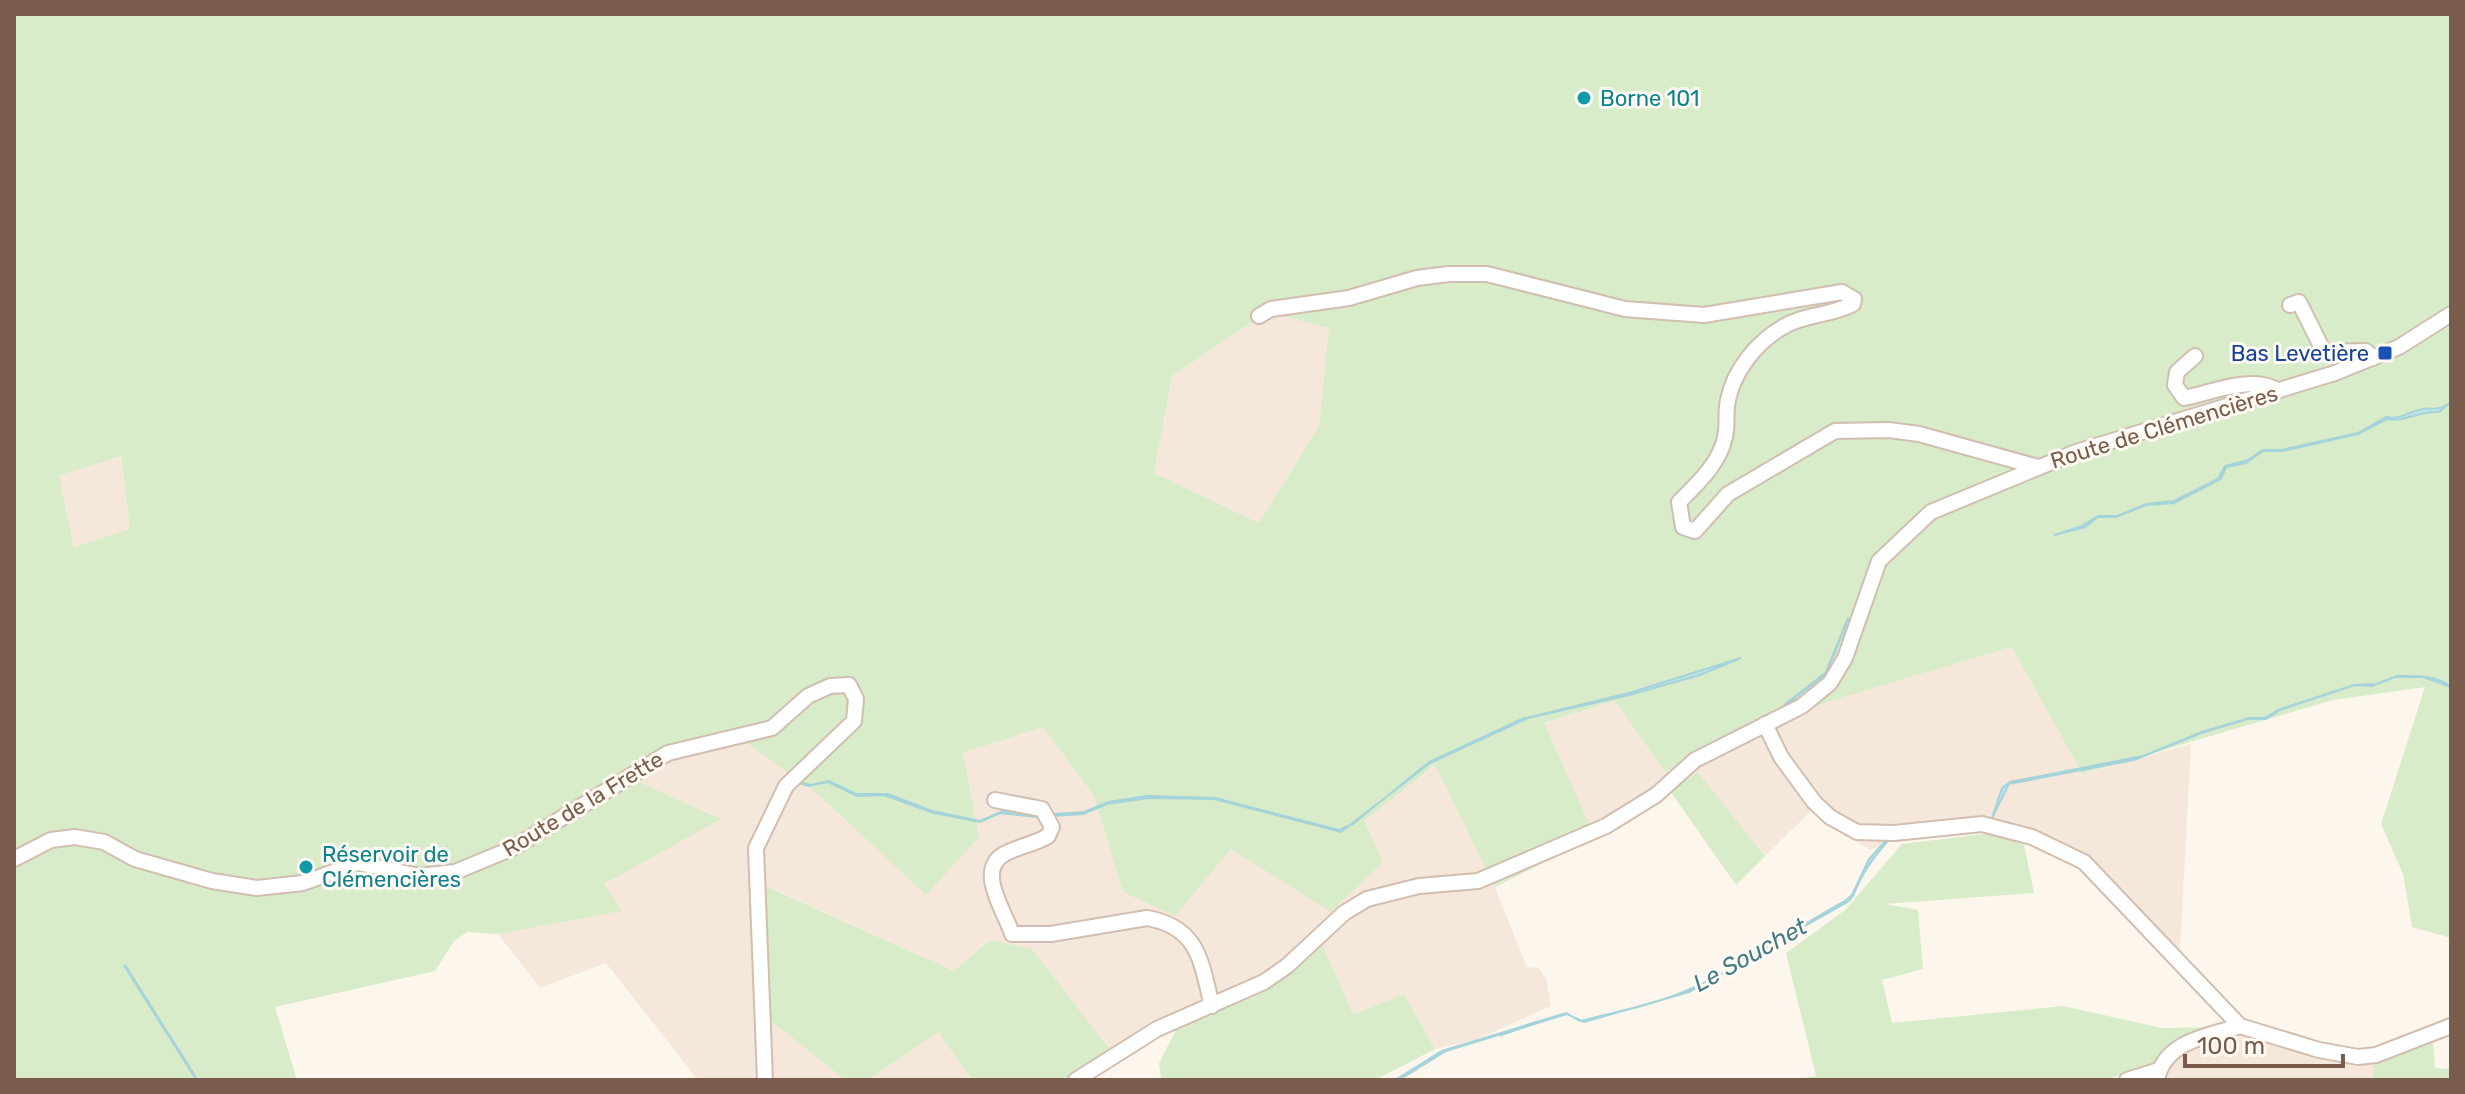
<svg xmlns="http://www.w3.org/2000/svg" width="2465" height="1094" font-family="Rubik,sans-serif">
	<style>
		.residential { fill: #f5e8da }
		.green { fill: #d8ecc9; fill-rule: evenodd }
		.water { fill: #bfe3e8; stroke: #a5d3da; stroke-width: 2 }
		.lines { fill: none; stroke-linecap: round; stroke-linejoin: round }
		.stream { stroke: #a5d3da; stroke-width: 3 }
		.minor-casing { stroke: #d1beb0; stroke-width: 18 }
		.minor { stroke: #fff; stroke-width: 14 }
		.culture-dot { fill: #0f9aa8; stroke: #fffaf3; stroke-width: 3 }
		.transit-dot { fill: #1a4fb4; stroke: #fffaf3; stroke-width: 3 }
		.labels { text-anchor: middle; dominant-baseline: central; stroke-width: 6; stroke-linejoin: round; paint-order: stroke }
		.culture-label { font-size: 22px; fill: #0d838f; stroke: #fffaf3; text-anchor: start }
		.transit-label { font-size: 22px; fill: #164399; stroke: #fffaf3; text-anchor: end }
		.street-label { font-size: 22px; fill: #7a5c4d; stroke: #fffaf3 }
		.water-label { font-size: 24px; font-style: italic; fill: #437c86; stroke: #fffaf3 }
	</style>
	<rect width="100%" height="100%" fill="#fdf6ec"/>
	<!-- residential -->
	<g class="residential">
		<path d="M1267 312 1330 327 1319 426 1259 523 1154 473 1172 376Z"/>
		<path d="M121 456 130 529 74 547 59 476Z"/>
		<path d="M2012 647 2082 774 2191 744 2179 969 2103 883 2029 839 1982 819 1933 822 1870 850 1840 832 1813 809 1765 856 1698 772 1595 837 1543 724 1615 701 1665 772 1824 703Z"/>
		<path d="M1043 727 1094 796 1123 892 1231 849 1363 821 1436 765 1495 887 1527 967 1539 968 1546 979 1551 1006 1475 1040 1435 1049 1404 994 1353 1014 1320 941 1271 981 1180 1022 1116 1058 990 940 954 971 753 880 766 1017 845 1080H698L606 963 540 988 498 934 621 911 603 885 719 818 638 782 682 753 740 736 819 795 979 837 963 753Z"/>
		<path d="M2233 1027 2353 1052 2376 1051 2372 1080H2142Z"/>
		<path d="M938 1032 972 1080H868Z"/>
	</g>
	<!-- green -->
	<g class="green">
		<path d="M14 14H2451V938L2412 927 2403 874 2381 824 2425 687 2333 700 2082 774 2012 647 1824 703 1665 772 1615 701 1544 723 1595 837 1495 887 1435 765 1364 821 1383 862 1331 912 1231 849 1175 916 1123 892 1094 796 1043 727 963 753 979 837 926 895 819 795 739 737 682 753 639 782 721 819 604 884 622 911 498 934 467 932 454 941 435 971 275 1007 297 1080H14ZM1267 312 1329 328 1319 426 1259 523 1154 473 1172 376ZM121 456 130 529 74 547 59 476Z"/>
		<path d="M1698 772 1765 856 1736 885 1670 791Z"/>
		<path d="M1993 833 2024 845 2034 893 1885 904 1918 910 1923 969 1882 980 1892 1023 2063 1006 2162 1028 2233 1027 2141 1069 2104 1080H1790L1816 1076 1786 953 1845 910 1902 844Z"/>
		<path d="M752 880 954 971 990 940 1032 949 1116 1058 1082 1080H972L938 1032 868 1080H845L766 1017Z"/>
		<path d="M1320 940 1353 1014 1404 994 1435 1049 1375 1080H1161L1159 1063 1180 1022 1212 1010Z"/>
		<path d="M2432 1028 2435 1068 2451 1069V1080H2372L2376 1051Z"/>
	</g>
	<!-- water -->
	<g class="water">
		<path d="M2451 402 2439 412C2417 411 2404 423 2387 419L2358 434 2282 451H2263L2246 463 2226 467 2221 479 2174 503 2146 505 2116 517H2098L2085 527 2054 535 2082 526 2098 516H2117L2146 504 2174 501 2218 479 2225 466 2248 460 2263 450H2281L2358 433 2386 417C2401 420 2404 413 2419 410 2434 406 2435 413 2451 402Z"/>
		<path d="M1741 658 1700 675 1629 695 1528 718 1430 763 1341 832 1214 799 1149 798 1107 804 1083 814 1037 817 1000 813 980 822 934 813 884 795 857 796 828 782 808 786 794 781 810 785 829 781 856 794H888L932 811 980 821 1003 811 1039 815 1084 812 1108 802 1147 796 1215 798 1339 830 1353 824 1429 762 1522 719 1629 693Z"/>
		<path d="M2397 676C2416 676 2437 675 2451 687L2423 677H2395L2372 686 2355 685 2280 710 2266 719H2248L2204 732 2134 760 2009 784 1992 818 2002 788 2010 782 2143 756 2202 732 2249 718H2265L2278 710 2354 685 2376 684Z"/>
		<path d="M1902 838 1888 841C1872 859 1862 873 1853 896L1849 901 1689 992 1584 1022 1567 1014 1446 1051 1399 1080H1356H1395L1442 1051 1566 1013 1580 1021C1616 1012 1654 1005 1688 990 1739 968 1794 929 1845 901L1852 895 1869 859 1887 839Z"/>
	</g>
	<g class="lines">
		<!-- stream -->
		<g class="stream">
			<path d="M1785 705 1826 673 1848 619"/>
			<path d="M125 966 197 1080"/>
			<path d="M1500 1035 1538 1022"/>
		</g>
		<!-- minor casing -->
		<g class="minor-casing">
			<g id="minor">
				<path d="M2290 305 2299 302 2324 352 2366 351 2373 358"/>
				<path d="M1259 316 1271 309 1349 298 1417 278 1449 274H1487L1625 309 1704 315 1842 292 1854 299 1853 304C1830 316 1804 314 1783 327 1757 342 1734 370 1728 400 1725 412 1728 425 1725 437 1720 463 1697 484 1679 502L1683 527 1695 531 1728 494 1835 431 1889 430 1919 434 2038 467"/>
				<path d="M2195 356 2177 372 2175 385 2184 398C2210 393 2255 374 2278 391"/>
				<path d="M1765 724 1781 757 1814 802 1830 817 1857 832 1894 833 1982 824 2032 837 2084 862 2240 1026 2319 1050 2358 1057 2376 1055 2451 1026"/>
				<path d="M995 800 1042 809 1052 827 1048 836C1035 844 1020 846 1006 853 974 869 1005 911 1012 934H1051L1147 918C1199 927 1201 962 1212 1006"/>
				<path d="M14 859 51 840 75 837 104 842 135 859 212 881 257 888 303 883 358 863 419 876 455 872 513 848 668 753 772 728 808 696 830 686 849 685 856 699 854 721 786 786 756 848 765 1080"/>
				<path d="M1076 1080 1157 1029 1264 982 1287 966 1344 913 1367 899 1419 886 1478 881 1606 826 1656 795 1695 760 1802 706 1830 683 1845 658 1879 561 1931 512 2076 452 2335 373 2399 347 2451 314"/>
				<path d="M2127 1080 2159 1070"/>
				<path d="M2157 1080C2164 1041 2208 1036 2240 1026"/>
			</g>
		</g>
		<!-- minor -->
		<use href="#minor" class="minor"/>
	</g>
	<!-- markers -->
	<g class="culture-dot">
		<circle cx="1584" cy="98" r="8"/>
		<circle cx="306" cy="867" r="8"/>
	</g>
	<rect class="transit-dot" x="2377" y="345" width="16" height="16" rx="4"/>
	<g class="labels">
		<!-- culture labels -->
		<g class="culture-label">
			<text x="1600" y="98">Borne 101</text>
			<text x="322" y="854">Réservoir de<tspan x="322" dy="25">Clémencières</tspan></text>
		</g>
		<!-- transit labels -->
		<g class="transit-label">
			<text x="2369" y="353">Bas Levetière</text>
		</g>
		<!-- street labels -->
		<g class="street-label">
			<text transform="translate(2164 427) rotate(-17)">Route de Clémencières</text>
			<text transform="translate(583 804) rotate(-31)">Route de la Frette</text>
		</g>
		<!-- water labels -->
		<g class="water-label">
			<text transform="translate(1750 955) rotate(-29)">Le Souchet</text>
		</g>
	</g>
	<!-- border -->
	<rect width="2465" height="1094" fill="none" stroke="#7a5c4d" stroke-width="32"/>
	<!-- scale -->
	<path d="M2185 1054v12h158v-12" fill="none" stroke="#7a5c4d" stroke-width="4"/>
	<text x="2197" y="1054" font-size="24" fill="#7a5c4d" stroke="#fffaf3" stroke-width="6" paint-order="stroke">100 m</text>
</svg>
